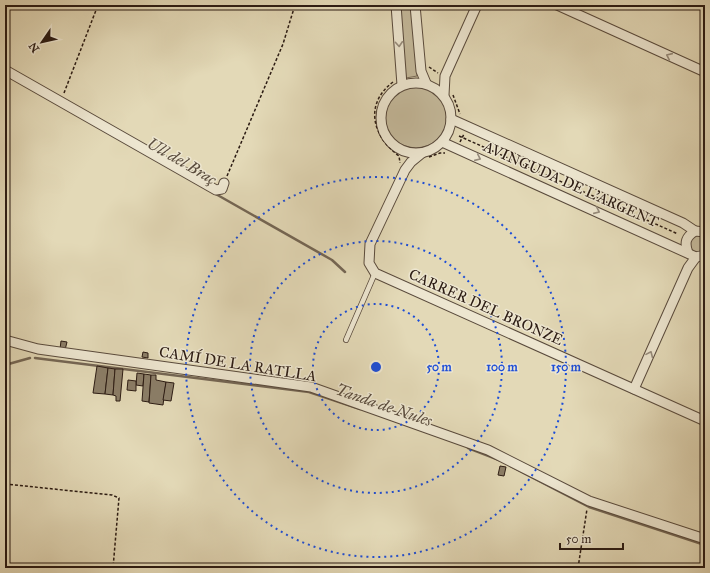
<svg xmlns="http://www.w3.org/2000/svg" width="710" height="573" font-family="'IM FELL Great Primer',serif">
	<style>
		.green { fill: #c4b99b; stroke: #786a57 }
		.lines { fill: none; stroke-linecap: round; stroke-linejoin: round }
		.stream { stroke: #746654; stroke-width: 2.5 }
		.building { fill: #8b7e68; stroke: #2b1b13 }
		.service-casing { stroke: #594a3c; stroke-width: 6 }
		.minor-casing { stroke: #594a3c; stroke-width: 11 }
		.path { stroke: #2b1b13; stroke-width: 1.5; stroke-dasharray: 3 2; stroke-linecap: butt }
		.service { stroke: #ede6d0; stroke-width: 4.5 }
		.minor { stroke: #ede6d0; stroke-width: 9 }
		.oneway { stroke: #968b7b }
		.ring { fill: none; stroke: #1d4ed8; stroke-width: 2; stroke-dasharray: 2 4 }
		.labels { text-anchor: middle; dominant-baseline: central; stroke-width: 3; stroke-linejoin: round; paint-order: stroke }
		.street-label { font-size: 15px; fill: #2b1b13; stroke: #ede6d0 }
		.water-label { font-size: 16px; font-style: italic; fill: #5b4d3e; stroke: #ede6d0 }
		.centre { fill: #1d4ed8; stroke: #ede6d0; stroke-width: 2 }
		.ring-label { font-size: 12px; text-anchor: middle; font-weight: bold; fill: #1d4ed8; stroke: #ede6d0; stroke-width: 3; stroke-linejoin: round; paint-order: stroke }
	</style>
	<rect width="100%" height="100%" fill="#e3d9b7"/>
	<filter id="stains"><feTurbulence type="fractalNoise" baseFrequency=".005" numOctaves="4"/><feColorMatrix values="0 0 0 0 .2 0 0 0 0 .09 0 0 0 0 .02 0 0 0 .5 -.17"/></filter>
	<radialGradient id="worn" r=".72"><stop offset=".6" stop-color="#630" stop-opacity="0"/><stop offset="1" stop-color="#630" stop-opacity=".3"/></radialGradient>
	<!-- green -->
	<g class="green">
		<path d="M400 5H411L417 76 406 78Z"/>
		<circle cx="416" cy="117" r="31"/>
		<path d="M693 235 705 236V252L693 253 689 241Z"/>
	</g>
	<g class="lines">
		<!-- stream -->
		<g class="stream">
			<path d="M214 193 332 260 345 272"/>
			<path d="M35 358 309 392 360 409"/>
			<path d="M5 365 30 358"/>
			<path d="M468 448 499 460"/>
			<path d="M510 466 589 507 705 545"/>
		</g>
	</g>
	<!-- building -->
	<g class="building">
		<path d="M61 341 67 342 65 350 60 349Z"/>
		<path d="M143 352 148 353V358L142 357Z"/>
		<path d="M97 366 108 368 105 394 93 393Z"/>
		<path d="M108 368 115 369 113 395 105 394Z"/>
		<path d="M115 369H123L120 401H116V396L113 395Z"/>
		<path d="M137 373 144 374 143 386 136 385Z"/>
		<path d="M144 374 151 375 149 402 142 401Z"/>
		<path d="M151 375H156V380L166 382 163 405 149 403Z"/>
		<path d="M128 380 136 381V391L127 390Z"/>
		<path d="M166 382 174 383 171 401 163 400Z"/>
		<path d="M500 466 506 467 504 476 498 475Z"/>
	</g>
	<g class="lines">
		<!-- service casing -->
		<g class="service-casing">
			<path id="service" d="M346 340 375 273"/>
		</g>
		<!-- minor casing -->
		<g class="minor-casing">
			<g id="minor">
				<path d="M396 5 402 85"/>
				<path d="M415 5 421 71 426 83"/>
				<path d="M557 5 705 72"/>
				<path d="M5 70 216 190 222 189 224 183"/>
				<circle cx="416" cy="118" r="35"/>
				<path d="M444 95 445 76 477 5"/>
				<path d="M451 119 683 223 695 231"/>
				<path d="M442 142 696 257 705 255"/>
				<path d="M422 153 411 162 405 170 370 244 369 263 375 273 705 421"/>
				<path d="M688 253C684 242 686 237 695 231L705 232"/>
				<path d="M5 340 38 349 311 387 488 450 589 501 705 539"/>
				<path d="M634 389 688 268 696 257"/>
			</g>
		</g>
		<!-- path -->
		<g class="path">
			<path d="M429 67 438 73"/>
			<path d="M393 82C364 104 372 136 399 156L400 163"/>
			<path d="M64 93 98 5"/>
			<path d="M453 95 460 114"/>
			<path d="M459 136 678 234"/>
			<path d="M460 142 464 134"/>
			<path d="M429 157 440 153H445"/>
			<path d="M227 176 283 44 295 5"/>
			<path d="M5 484 112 495 119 498 113 568"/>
			<path d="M578 568 587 509"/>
		</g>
		<!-- service -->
		<use href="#service" class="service"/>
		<!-- minor -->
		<use href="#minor" class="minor"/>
	</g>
	<!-- one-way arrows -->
	<defs><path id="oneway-chevron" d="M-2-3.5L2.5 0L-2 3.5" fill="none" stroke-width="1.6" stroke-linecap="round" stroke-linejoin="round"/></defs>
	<g class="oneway">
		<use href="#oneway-chevron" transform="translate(399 44) rotate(86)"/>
		<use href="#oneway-chevron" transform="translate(669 56) rotate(-156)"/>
		<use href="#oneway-chevron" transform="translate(478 158) rotate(24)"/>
		<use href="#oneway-chevron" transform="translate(597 211) rotate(24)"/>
		<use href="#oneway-chevron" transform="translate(650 354) rotate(-66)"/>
	</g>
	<!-- distance rings -->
	<g class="ring">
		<circle cx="376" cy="367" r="63"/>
		<circle cx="376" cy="367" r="126"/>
		<circle cx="376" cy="367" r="190"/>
	</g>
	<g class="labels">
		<!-- street labels -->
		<g class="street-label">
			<text transform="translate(571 184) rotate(24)">AVINGUDA DE L'ARGENT</text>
			<text transform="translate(486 307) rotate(24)">CARRER DEL BRONZE</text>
			<text transform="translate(238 364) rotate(9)">CAMÍ DE LA RATLLA</text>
		</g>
		<!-- water labels -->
		<g class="water-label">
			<text transform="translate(182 161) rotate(30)">Ull del Braç</text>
			<text transform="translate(384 405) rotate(19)">Tanda de Nules</text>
		</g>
	</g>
	<circle cx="376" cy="367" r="6" class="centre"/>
	<g class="ring-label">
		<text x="439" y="371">50 m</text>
		<text x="502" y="371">100 m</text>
		<text x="566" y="371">150 m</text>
	</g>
	<!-- margin -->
	<rect width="710" height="573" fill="none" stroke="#e3d9b7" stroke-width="20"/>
	<rect x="6" y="6" width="698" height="561" fill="none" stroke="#2b1b13" stroke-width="2"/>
	<rect x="10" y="10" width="690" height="553" fill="none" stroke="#2b1b13"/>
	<!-- north arrow -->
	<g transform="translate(42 42) rotate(236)" stroke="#ede6d0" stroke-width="3" paint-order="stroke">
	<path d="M0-3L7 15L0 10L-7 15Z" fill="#2b1b13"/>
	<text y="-6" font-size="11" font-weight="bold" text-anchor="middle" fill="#2b1b13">N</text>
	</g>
	<!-- scale -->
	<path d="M560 543v6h63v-6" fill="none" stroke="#2b1b13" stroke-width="2"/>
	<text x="566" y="543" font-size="12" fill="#2b1b13" stroke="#ede6d0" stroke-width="3" paint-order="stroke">50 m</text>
	<rect width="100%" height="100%" filter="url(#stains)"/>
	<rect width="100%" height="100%" fill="url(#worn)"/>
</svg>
